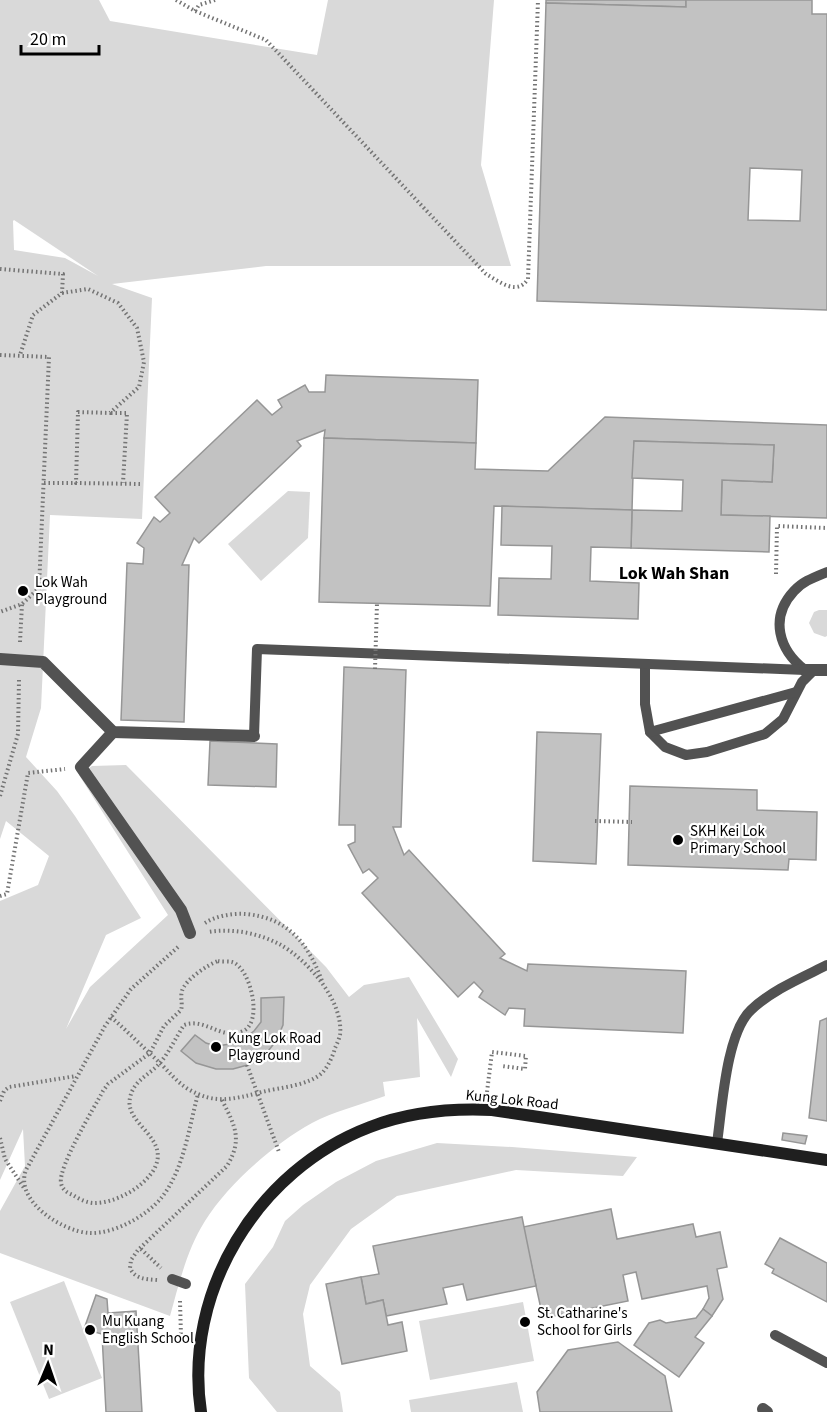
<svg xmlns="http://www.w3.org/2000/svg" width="827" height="1412" font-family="'Source Sans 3',sans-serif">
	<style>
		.green { fill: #d9d9d9; fill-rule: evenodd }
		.building { fill: #c2c2c2; stroke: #969696; stroke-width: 1.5; fill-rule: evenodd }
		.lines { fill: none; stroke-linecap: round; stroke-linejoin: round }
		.path { stroke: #747474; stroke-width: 4; stroke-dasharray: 1.5 3; stroke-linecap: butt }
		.lane { stroke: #525252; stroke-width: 10 }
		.street { stroke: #525252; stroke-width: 12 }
		.secondary { stroke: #1f1f1f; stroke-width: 12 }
		.path-bridge { stroke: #747474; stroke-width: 4; stroke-dasharray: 1.5 3; stroke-linecap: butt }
		.poi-dot { fill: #000; stroke: #fff; stroke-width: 2 }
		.labels { text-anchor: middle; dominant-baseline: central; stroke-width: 4.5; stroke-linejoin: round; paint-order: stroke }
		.poi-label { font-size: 15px; fill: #000; stroke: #fff; text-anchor: start }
		.street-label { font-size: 15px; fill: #000; stroke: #fff }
		.quarter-label { font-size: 18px; font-weight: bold; fill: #000; stroke: #fff }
	</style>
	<rect width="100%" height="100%" fill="#fff"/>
	<!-- green -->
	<g class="green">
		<path d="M0 0H99L110 21 317 55 328 0H494L481 165 511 266H266L112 284 152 298 142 519 50 515 41 708 26 757 57 791 75 816 141 918 106 935 66 1029 90 987 168 915 79 775 92 766 126 765 326 967 349 997 364 985 409 977 458 1059 451 1077 417 1018 420 1077 383 1082 385 1096C363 1104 332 1112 312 1123 274 1144 228 1184 205 1221 187 1249 179 1284 170 1316L0 1253V1211L25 1166 23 1129 0 1180V901L38 885 49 856 6 821 0 839ZM13 221 14 220 98 276 65 258 14 250Z"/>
		<path d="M288 491 310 492 308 538 261 581 228 544Z"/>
		<path d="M819 610H827V636L825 637 814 633 809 623 814 612Z"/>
		<path d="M437 1143 512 1147 637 1157 623 1176 516 1170 397 1196 351 1229 310 1285 303 1314 310 1366 340 1392 343 1412H277L249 1378 245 1284 273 1247 285 1221 303 1205 336 1182 376 1161Z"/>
		<path d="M64 1281 102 1378 49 1399 10 1302Z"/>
		<path d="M523 1302 534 1361 430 1380 419 1321Z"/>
		<path d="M517 1382 523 1412H411L409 1400Z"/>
	</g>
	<!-- building -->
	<g class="building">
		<path d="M546 0H686V7L546 3Z"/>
		<path d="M686 0H812V14H827V310L537 301 546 3 686 7ZM750 168 802 170 800 221 748 220Z"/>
		<path d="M326 375 478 380 476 443 324 438 325 430 297 441 301 446 199 543 194 538 182 565H189L184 722 121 720 127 563 143 564 144 548 137 543 154 517 160 522 170 513 155 497 257 400 272 415 282 407 278 400 305 385 309 392H325Z"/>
		<path d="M605 417 827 425V518L721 515 722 480 772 482 774 445 634 441 632 510 494 506 490 606 319 602 324 438 476 443 475 469 548 471Z"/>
		<path d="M634 441 774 445 772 482 722 480 721 515 770 516 769 552 631 548 632 510 682 511 683 480 632 478Z"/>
		<path d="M502 506 632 510 631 548 591 547 590 581 639 583 638 619 498 615 499 578 551 579 552 546 501 545Z"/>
		<path d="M344 667 406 670 401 827H393L404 855 409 850 505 954 500 958 527 971 528 964 686 971 683 1033 524 1026 525 1009 509 1008 505 1015 479 997 483 991 474 982 458 997 362 893 378 878 369 869 363 873 348 845 355 842V825H339Z"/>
		<path d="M537 732 601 734 596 864 533 861Z"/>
		<path d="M210 741 277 744 276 787 208 785Z"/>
		<path d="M630 786 757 790V810L817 812 816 860 789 859 788 870 628 865Z"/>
		<path d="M284 997 283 1025 276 1041 265 1055 251 1064 233 1069H216L196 1063 181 1051 195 1035 206 1043 216 1046 238 1043 254 1031 261 1022V998Z"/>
		<path d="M827 1018V1121L809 1118 820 1021Z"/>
		<path d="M783 1133 807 1136 805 1144 782 1140Z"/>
		<path d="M611 1209 617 1239 693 1224 696 1237 720 1232 727 1267 717 1269 723 1299 712 1316 703 1309 709 1298 707 1286 642 1299 636 1272 623 1275 628 1301 543 1318 523 1227Z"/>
		<path d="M522 1217 536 1286 467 1300 463 1284 443 1288 447 1304 386 1316 383 1300 366 1304 361 1277 379 1274 373 1246Z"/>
		<path d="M780 1238 827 1263V1302L772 1273 774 1269 765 1264Z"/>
		<path d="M361 1277 366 1304 383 1300 388 1325 402 1322 407 1351 342 1364 326 1284Z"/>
		<path d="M96 1295 107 1299 108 1313 136 1311 142 1412H106L102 1334 84 1329Z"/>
		<path d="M703 1309 712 1316 695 1337 704 1343 679 1377 634 1345 649 1323 660 1320 666 1323 696 1318Z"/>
		<path d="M618 1342 665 1376 672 1412H540L537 1392 568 1350Z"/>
	</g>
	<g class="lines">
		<!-- path -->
		<g class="path">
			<path d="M176 0 195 11 266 40 486 274C500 282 517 296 528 279L538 0"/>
			<path d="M195 11 199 5 215 0"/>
			<path d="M0 269 63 274 62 293 33 315 20 355"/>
			<path d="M62 293 88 289 118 303 137 328 144 362 139 387 110 413 78 412 76 483 141 484"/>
			<path d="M0 355 49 357 39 588 22 604 0 612"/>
			<path d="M111 413H127L123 483"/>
			<path d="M44 483H76"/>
			<path d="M776 574 777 526 827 528"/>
			<path d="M20 642 22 604"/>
			<path d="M0 796 18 734 19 680"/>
			<path d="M595 821 632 822"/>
			<path d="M0 896 7 894 28 773 65 769"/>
			<path d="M205 923C216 916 232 913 246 914 288 918 308 943 322 981"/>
			<path d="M178 947 131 989 105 1026 26 1170C14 1201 63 1232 90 1233 114 1234 147 1216 162 1197 184 1169 189 1127 198 1094"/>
			<path d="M218 961C222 962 228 961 232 962 250 967 264 1022 243 1031 222 1041 205 1017 184 1025 176 1037 169 1053 159 1064 149 1075 133 1081 130 1098 124 1125 173 1138 153 1171 141 1189 115 1203 94 1203 87 1203 79 1199 73 1195 67 1193 62 1189 61 1183 58 1167 94 1108 103 1091L108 1084 150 1053 164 1026 181 1010C183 1004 180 998 182 991 185 980 207 965 218 961Z"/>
			<path d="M111 1017C128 1032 144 1048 161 1064 170 1073 177 1082 188 1089 215 1105 234 1099 262 1092 281 1087 309 1086 323 1072 328 1066 333 1056 335 1048 337 1044 339 1039 340 1035 344 1001 307 959 279 944 258 933 232 928 208 932"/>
			<path d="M487 1092 492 1052 526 1056 525 1069 502 1066"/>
			<path d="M0 1101 4 1091 9 1087 76 1076"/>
			<path d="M0 1138 5 1159 24 1188"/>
			<path d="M141 1249 161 1268"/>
			<path d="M157 1280C145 1279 135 1279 130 1268L131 1260 138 1250 227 1166C243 1139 235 1126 222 1100"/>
			<path d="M180 1301 181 1336"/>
		</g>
		<!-- lane -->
		<g class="lane">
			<path d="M645 664V704L650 732 665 747 686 755 707 752 765 734 783 719 802 682 814 670"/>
			<path d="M805 670C779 650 769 618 794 591 803 581 815 577 827 572"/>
			<path d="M650 732 796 692"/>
			<path d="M254 736 257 649 805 670"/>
			<path d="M717 1143C722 1109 726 1033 751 1010 772 990 801 978 827 965"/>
			<path d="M172 1279 186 1284"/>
			<path d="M775 1335 827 1363"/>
		</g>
		<!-- street -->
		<g class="street">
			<path d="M0 659 43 662 113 732 254 736"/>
			<path d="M805 670H827"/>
			<path d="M113 732 81 767 181 910 190 933"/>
			<path d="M763 1409 767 1412"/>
		</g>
		<!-- secondary -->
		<path class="secondary" d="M201 1412C183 1292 257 1170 370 1127 409 1112 450 1108 492 1110L827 1160"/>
		<!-- path-bridge -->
		<g class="path-bridge">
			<path d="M375 669 377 603"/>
			<path d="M247 1065 279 1152"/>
		</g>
	</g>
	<!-- markers -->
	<g class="poi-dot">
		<circle cx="23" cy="591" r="6"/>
		<circle cx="678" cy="840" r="6"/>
		<circle cx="216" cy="1047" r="6"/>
		<circle cx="525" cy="1322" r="6"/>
		<circle cx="90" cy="1330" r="6"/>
	</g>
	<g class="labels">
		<!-- poi labels -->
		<g class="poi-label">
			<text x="35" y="582">Lok Wah<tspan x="35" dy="17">Playground</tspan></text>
			<text x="690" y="831">SKH Kei Lok<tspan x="690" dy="17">Primary School</tspan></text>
			<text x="228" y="1038">Kung Lok Road<tspan x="228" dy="17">Playground</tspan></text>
			<text x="537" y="1313">St. Catharine's<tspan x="537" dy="17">School for Girls</tspan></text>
			<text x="102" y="1321">Mu Kuang<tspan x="102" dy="17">English School</tspan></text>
		</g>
		<!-- street labels -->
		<g class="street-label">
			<text transform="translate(512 1100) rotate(6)">Kung Lok Road</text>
		</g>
		<!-- quarter labels -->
		<g class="quarter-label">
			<text x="674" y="573">Lok Wah Shan</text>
		</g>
	</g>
	<!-- north arrow -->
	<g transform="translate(48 1364) rotate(2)" stroke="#ffffff" stroke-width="4.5" paint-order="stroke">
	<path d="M0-4.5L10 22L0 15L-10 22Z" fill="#000000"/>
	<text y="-9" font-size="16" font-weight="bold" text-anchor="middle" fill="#000000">N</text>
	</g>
	<!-- scale -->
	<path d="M21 45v9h78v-9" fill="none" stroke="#000000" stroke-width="3"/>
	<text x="30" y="45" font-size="18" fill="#000000" stroke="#ffffff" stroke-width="4.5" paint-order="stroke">20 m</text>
</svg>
